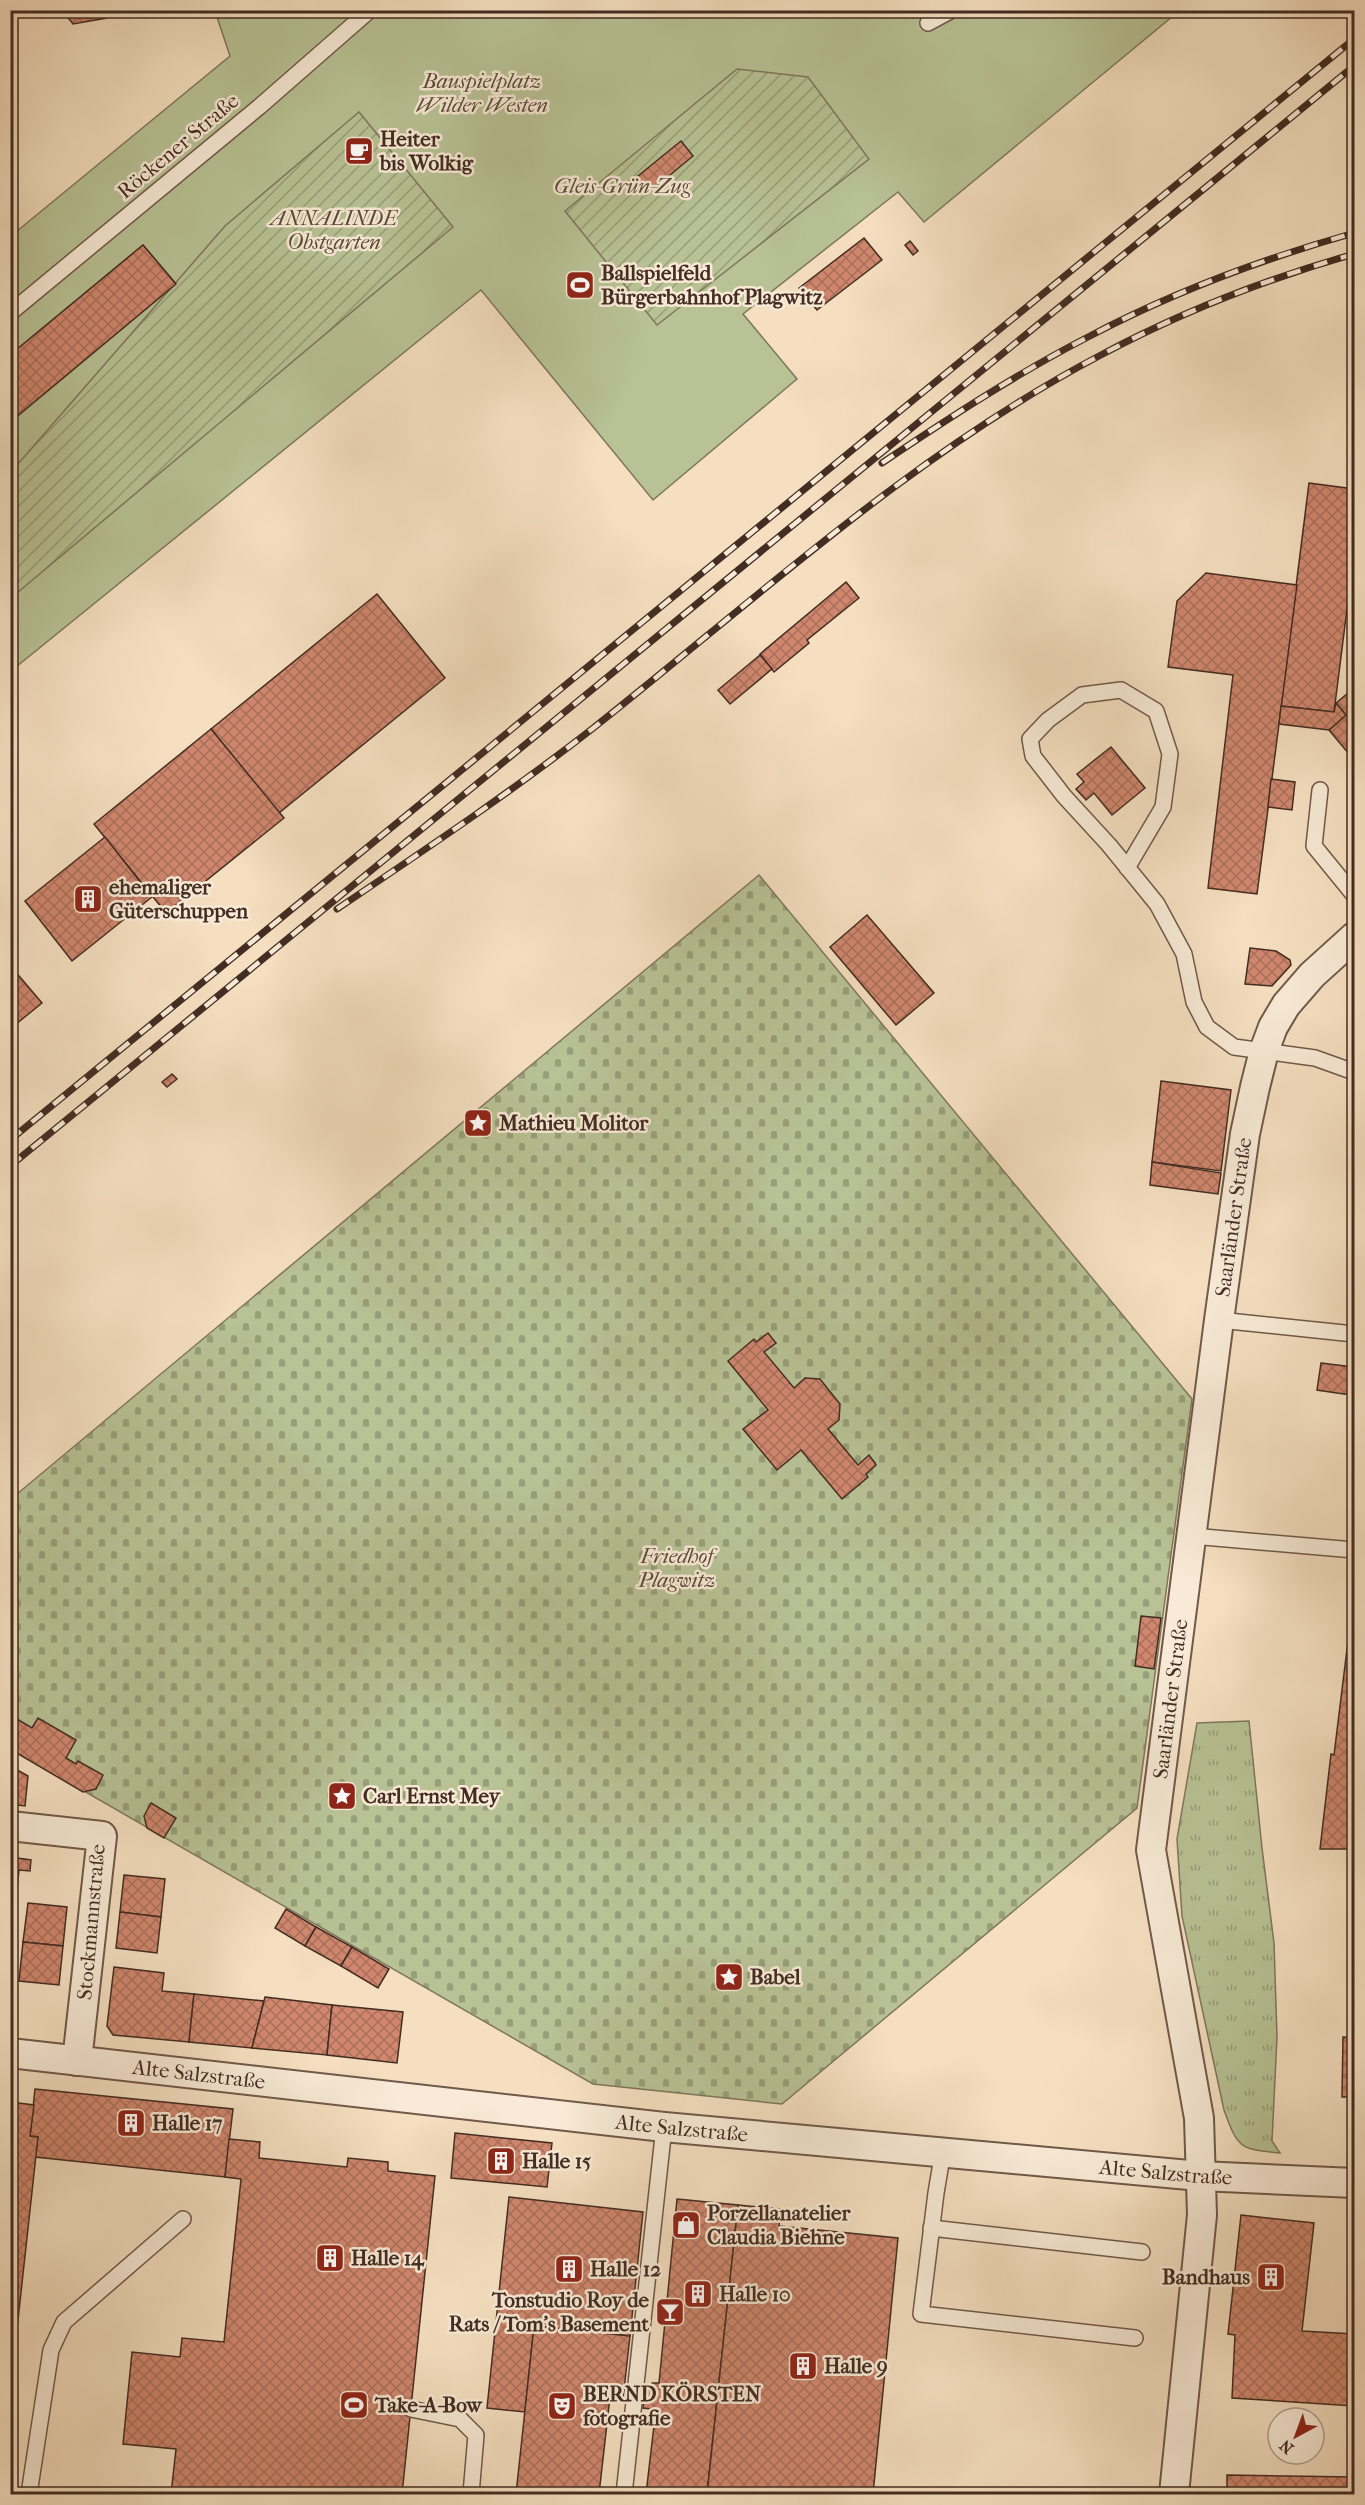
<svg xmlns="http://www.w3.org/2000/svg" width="1365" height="2505" font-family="'IM FELL French Canon',serif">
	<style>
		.grass { fill: url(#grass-tufts); stroke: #7e775c; stroke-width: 1.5 }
		.cemetery { fill: url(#cemetery-stones); stroke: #7e775c; stroke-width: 1.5 }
		.park { fill: #b8c295; stroke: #7e775c; stroke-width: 1.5 }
		.garden { fill: url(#garden-furrows); stroke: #7e775c; stroke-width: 1.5 }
		.building { fill: url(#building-cross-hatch); stroke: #432c22; stroke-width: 1.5 }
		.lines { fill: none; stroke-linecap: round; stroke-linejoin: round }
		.service-casing { stroke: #70594a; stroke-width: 18 }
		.minor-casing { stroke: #70594a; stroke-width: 32 }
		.service { stroke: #f8ead6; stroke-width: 15 }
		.minor { stroke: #f8ead6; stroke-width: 28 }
		.rail-casing { stroke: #432c22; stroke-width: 7 }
		.rail { stroke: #f8ead6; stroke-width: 4.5; stroke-dasharray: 14; stroke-linecap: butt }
		.labels { text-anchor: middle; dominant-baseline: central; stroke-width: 5; stroke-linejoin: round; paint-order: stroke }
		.park-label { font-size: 21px; font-style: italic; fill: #5a4a39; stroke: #f8ead6 }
		.poi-label { font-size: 21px; font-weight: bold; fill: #432c22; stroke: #f8ead6; text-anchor: start }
		.street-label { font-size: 21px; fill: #432c22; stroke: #f8ead6 }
	</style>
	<defs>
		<pattern id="grass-tufts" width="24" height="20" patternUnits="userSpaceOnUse" patternTransform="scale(1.5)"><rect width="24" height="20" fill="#b8c295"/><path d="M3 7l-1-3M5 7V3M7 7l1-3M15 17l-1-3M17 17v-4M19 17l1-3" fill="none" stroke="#979e79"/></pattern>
		<pattern id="cemetery-stones" width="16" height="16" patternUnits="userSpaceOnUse" patternTransform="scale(1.5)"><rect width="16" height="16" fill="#b8c295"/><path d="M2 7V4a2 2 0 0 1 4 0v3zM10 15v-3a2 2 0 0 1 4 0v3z" fill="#979e79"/></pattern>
		<pattern id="garden-furrows" width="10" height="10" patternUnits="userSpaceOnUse" patternTransform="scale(1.5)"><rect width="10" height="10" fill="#b8c295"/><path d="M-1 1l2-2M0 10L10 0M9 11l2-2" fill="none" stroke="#979e79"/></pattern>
		<pattern id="building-cross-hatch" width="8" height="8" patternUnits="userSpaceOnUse" patternTransform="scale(1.5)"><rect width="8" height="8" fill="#d0876e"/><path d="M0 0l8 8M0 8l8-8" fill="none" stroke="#aa6f5a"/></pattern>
	</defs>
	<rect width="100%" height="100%" fill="#f5dfc0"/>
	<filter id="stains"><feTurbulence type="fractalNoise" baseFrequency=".00333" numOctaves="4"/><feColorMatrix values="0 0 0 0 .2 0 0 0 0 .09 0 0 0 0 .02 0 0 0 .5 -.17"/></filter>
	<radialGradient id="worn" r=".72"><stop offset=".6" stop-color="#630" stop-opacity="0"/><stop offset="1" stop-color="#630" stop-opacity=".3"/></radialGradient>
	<!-- grass -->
	<path class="grass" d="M1249 1721 1262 1848 1274 1943 1277 2037 1272 2141 1280 2153C1240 2149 1238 2149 1224 2110L1182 1916 1177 1839 1197 1723Z"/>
	<!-- cemetery -->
	<path class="cemetery" d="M759 875 1192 1399 1137 1808 782 2104 593 2084 11 1749V1499Z"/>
	<!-- park -->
	<path class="park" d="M225 11H1179L924 222 898 192 743 314 797 379 653 500 481 290 11 671V422L176 284 143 245 11 354V236L230 56 217 17Z"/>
	<!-- garden -->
	<g class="garden">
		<path d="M737 69 808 77 869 159 657 325 565 211Z"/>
		<path d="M359 112 453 227 11 598V472L225 226Z"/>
	</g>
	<!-- building -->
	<g class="building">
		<path d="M10 10H25L10 22Z"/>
		<path d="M62 10H116L107 18 73 24Z"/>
		<path d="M681 141 693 156 646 195 633 180Z"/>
		<path d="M864 238 882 260 817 310 799 288Z"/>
		<path d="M910 241 918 251 913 255 905 245Z"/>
		<path d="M143 245 176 284 10 422V355Z"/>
		<path d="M1309 483 1354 489V554L1334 712 1281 706Z"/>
		<path d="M1206 573 1297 585 1257 894 1208 888 1233 675 1168 667 1177 601Z"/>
		<path d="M846 582 859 598 807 640 809 643 774 672 760 654Z"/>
		<path d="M377 594 445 678 279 813 211 729Z"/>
		<path d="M760 655 772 669 730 704 718 690Z"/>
		<path d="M1354 688V760L1329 730 1346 715 1336 703Z"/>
		<path d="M1336 703 1346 715 1329 730 1279 724 1281 706 1334 712Z"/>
		<path d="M211 729 284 818 166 913 94 824Z"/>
		<path d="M1111 747 1145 788 1112 815 1094 793 1086 800 1076 789 1084 782 1077 774Z"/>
		<path d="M1271 779 1295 782 1292 810 1268 807Z"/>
		<path d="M105 837 152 897 72 961 25 901Z"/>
		<path d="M867 915 934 993 896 1025 830 947Z"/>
		<path d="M1250 948 1276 951 1290 960 1291 965 1272 986 1245 984Z"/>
		<path d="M14 970 42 1003 10 1029V972Z"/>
		<path d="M172 1074 177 1079 167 1087 162 1082Z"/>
		<path d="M1161 1081 1231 1090 1221 1171 1152 1162Z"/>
		<path d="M1152 1162 1221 1173 1218 1194 1150 1185Z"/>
		<path d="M768 1333 776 1343 764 1352 794 1388 805 1378 820 1379 840 1404 839 1420 828 1429 858 1465 869 1455 875 1463 876 1465 866 1474 868 1477 842 1499 801 1450 777 1470 743 1429 768 1410 728 1361 754 1339 756 1342Z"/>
		<path d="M1321 1363 1353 1367 1350 1395 1317 1390Z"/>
		<path d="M1354 1592V1849H1320L1331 1754 1334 1755Z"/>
		<path d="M1141 1616 1161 1618 1154 1669 1135 1666Z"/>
		<path d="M10 1715 32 1728 38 1718 76 1740 66 1758 76 1764 78 1761 103 1775 96 1789 83 1792 10 1749Z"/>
		<path d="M10 1766 28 1776 25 1806 10 1804Z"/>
		<path d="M151 1803 176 1818 164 1838 147 1828 144 1816Z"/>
		<path d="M10 1857 31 1860 30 1871 19 1870 12 1940Z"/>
		<path d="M124 1875 165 1879 161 1917 120 1912Z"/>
		<path d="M28 1903 67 1907 63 1946 23 1942Z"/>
		<path d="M286 1909 316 1927 305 1946 275 1928Z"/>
		<path d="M120 1912 161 1917 157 1953 116 1948Z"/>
		<path d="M316 1927 352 1947 341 1966 305 1946Z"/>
		<path d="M23 1942 63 1946 59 1985 19 1981Z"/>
		<path d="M352 1947 389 1969 378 1988 341 1966Z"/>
		<path d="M114 1967 164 1973 162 1991 194 1994 189 2042 113 2035 107 2026Z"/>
		<path d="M10 1988H14L10 2012Z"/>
		<path d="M194 1994 264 2001 252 2048 189 2042Z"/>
		<path d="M265 1997 332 2005 327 2055 252 2048Z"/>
		<path d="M332 2005 403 2012 397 2063 327 2055Z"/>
		<path d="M1343 2037 1354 2038V2097H1342Z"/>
		<path d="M35 2089 233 2109 225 2177 35 2157 38 2137 30 2136Z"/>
		<path d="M10 2102 34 2105 30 2136 38 2137 10 2393Z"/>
		<path d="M455 2133 552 2143 547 2187 451 2178Z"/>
		<path d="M229 2139 260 2142 259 2158 347 2167 348 2158 388 2162V2171L435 2176 402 2494H171L176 2449 123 2444 132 2352 180 2357 182 2338 224 2342 241 2179 225 2177Z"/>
		<path d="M509 2197 643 2212 630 2336 534 2326 525 2412 487 2408Z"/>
		<path d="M677 2199 738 2205 707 2494H646L655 2417H650L651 2409 643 2408 644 2390H651L652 2383H659Z"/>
		<path d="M738 2205 781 2209 779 2226 898 2238 873 2494H707Z"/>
		<path d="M1241 2215 1314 2223 1302 2331 1354 2334V2406L1232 2398 1235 2335 1228 2334Z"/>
		<path d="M534 2326 630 2336 623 2399 610 2397 599 2494H516Z"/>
		<path d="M1227 2475 1354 2477V2494H1227Z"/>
	</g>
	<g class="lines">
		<!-- service casing -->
		<g class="service-casing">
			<g id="service">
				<path d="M928 23 952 10"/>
				<path d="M10 313 259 107 370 10"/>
				<path d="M1320 790 1314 846 1354 895"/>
				<path d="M1127 868 1163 807 1170 754 1156 711 1121 690 1082 695 1048 720 1030 739 1033 756 1064 796 1109 845 1157 904 1184 954 1194 1002 1207 1027 1234 1047 1315 1058 1354 1072"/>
				<path d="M1219 1320 1354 1334"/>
				<path d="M1192 1536 1354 1550"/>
				<path d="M943 2151 936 2193 921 2314 1135 2338"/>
				<path d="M931 2228 1142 2252"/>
				<path d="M411 2409 460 2419 476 2435 471 2494"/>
				<path d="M29 2494 51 2350 64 2322 183 2219"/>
				<path d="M624 2494 664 2127"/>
			</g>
		</g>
		<!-- minor casing -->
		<g class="minor-casing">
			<g id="minor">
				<path d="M10 1826 102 1836 77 2061"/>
				<path id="s1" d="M10 2053 664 2127 1200 2176 1354 2183"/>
				<path id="s2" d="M1174 2494 1202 2215 1199 2118 1151 1850 1219 1320 1245 1134 1255 1087 1264 1051 1273 1027 1286 1005 1312 975 1354 937"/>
			</g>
		</g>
		<!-- service -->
		<use href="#service" class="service"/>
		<!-- minor -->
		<use href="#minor" class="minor"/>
		<!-- rail casing -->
		<g class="rail-casing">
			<g id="rail">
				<path d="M882 463C949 418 1016 374 1088 337 1173 292 1262 259 1354 233"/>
				<path d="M337 909C423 851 510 793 592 729 756 599 913 454 1099 356 1181 312 1266 279 1354 254"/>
				<path d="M10 1140 1354 39"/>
				<path d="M10 1166 1354 66"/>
			</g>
		</g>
		<!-- rail -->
		<use href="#rail" class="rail"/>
	</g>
	<!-- icons -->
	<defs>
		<g id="cafe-square" transform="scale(1.5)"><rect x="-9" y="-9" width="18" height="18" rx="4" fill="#8f2418" stroke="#f8ead6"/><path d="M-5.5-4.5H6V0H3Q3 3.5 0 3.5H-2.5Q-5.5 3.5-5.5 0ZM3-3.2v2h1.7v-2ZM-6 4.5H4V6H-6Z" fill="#fff"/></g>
		<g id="stadium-square" transform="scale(1.5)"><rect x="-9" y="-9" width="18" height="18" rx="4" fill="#8f2418" stroke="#f8ead6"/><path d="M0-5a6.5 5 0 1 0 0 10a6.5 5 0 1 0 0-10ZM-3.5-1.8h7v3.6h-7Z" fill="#fff"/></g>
		<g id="building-square" transform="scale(1.5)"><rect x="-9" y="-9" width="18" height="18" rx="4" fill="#8f2418" stroke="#f8ead6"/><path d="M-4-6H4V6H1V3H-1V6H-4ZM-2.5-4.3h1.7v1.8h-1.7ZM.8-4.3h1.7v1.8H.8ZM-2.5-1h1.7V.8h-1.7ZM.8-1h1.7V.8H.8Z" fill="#fff"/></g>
		<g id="sight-square" transform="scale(1.5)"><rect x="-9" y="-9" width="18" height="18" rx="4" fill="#8f2418" stroke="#f8ead6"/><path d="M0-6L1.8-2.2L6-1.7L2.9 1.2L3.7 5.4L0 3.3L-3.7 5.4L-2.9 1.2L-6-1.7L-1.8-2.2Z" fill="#fff"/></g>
		<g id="shop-square" transform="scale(1.5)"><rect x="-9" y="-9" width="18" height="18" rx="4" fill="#8f2418" stroke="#f8ead6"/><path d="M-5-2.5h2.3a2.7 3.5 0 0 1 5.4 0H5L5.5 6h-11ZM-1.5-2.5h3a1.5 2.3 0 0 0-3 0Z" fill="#fff"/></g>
		<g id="bar-square" transform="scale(1.5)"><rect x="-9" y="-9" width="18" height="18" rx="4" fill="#8f2418" stroke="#f8ead6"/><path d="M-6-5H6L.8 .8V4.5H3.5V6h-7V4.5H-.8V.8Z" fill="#fff"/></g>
		<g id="theatre-square" transform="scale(1.5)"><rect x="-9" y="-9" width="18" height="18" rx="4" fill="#8f2418" stroke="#f8ead6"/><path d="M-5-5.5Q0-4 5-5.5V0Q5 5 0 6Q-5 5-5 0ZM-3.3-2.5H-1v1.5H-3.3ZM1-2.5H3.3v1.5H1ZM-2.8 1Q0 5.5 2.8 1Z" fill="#fff"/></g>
	</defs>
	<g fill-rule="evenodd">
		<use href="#cafe-square" x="359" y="151"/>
		<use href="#stadium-square" x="580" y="285"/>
		<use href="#building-square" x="88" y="899"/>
		<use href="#sight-square" x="478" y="1123"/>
		<use href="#sight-square" x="342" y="1796"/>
		<use href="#sight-square" x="729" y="1977"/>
		<use href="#building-square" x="131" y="2123"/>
		<use href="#building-square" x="501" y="2161"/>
		<use href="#shop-square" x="686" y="2225"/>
		<use href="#building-square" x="330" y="2258"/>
		<use href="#building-square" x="569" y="2269"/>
		<use href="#building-square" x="1271" y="2277"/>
		<use href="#building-square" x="698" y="2294"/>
		<use href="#bar-square" x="670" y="2312"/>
		<use href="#building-square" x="803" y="2366"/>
		<use href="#stadium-square" x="354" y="2405"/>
		<use href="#theatre-square" x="562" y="2406"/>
	</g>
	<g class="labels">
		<!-- park labels -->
		<g class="park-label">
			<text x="482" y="81">Bauspielplatz<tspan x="482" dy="24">Wilder Westen</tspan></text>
			<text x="622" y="186">Gleis-Grün-Zug</text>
			<text x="334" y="218">ANNALINDE<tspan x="334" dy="24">Obstgarten</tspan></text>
			<text x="677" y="1556">Friedhof<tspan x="677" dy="24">Plagwitz</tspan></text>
		</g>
		<!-- poi labels -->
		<g class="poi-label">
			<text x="380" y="139">Heiter<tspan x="380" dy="24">bis Wolkig</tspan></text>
			<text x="601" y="273">Ballspielfeld<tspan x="601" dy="24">Bürgerbahnhof Plagwitz</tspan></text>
			<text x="109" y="887">ehemaliger<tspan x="109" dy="24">Güterschuppen</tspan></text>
			<text x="499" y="1123">Mathieu Molitor</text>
			<text x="363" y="1796">Carl Ernst Mey</text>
			<text x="750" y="1977">Babel</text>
			<text x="152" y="2123">Halle 17</text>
			<text x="522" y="2161">Halle 15</text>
			<text x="707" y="2213">Porzellanatelier<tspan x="707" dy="24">Claudia Biehne</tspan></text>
			<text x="351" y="2258">Halle 14</text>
			<text x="590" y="2269">Halle 12</text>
			<text x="1250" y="2277" text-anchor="end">Bandhaus</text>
			<text x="719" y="2294">Halle 10</text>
			<text x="649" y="2300" text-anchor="end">Tonstudio Roy de<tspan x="649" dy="24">Rats / Tom's Basement</tspan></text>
			<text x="824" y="2366">Halle 9</text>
			<text x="583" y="2394">BERND KÖRSTEN<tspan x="583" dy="24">fotografie</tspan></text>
			<text x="375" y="2405">Take-A-Bow</text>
		</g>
		<!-- street labels -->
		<g class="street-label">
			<text transform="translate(178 146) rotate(-40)">Röckener Straße</text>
			<text stroke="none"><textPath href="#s2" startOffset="1288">Saarländer Straße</textPath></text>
			<text stroke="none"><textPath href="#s2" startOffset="802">Saarländer Straße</textPath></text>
			<text transform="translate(91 1922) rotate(-85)">Stockmannstraße</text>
			<text stroke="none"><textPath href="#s1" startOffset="190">Alte Salzstraße</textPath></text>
			<text stroke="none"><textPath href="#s1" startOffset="676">Alte Salzstraße</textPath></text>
			<text stroke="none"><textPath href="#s1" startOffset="1162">Alte Salzstraße</textPath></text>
		</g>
	</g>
	<!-- margin -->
	<rect width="1365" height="2505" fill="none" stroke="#f5dfc0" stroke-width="36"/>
	<rect x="12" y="12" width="1341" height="2481" fill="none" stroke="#432c22" stroke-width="3"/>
	<rect x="18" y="18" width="1329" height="2469" fill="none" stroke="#432c22" stroke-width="1.5"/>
	<!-- north arrow -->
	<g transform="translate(1296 2436) rotate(221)"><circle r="28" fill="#f8ead6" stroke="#b09e8e" stroke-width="1.5"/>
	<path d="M0-4.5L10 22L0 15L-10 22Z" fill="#8f2418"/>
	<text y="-9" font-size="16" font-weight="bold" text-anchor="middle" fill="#432c22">N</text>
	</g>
	<rect width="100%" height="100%" filter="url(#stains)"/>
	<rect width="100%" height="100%" fill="url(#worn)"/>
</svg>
